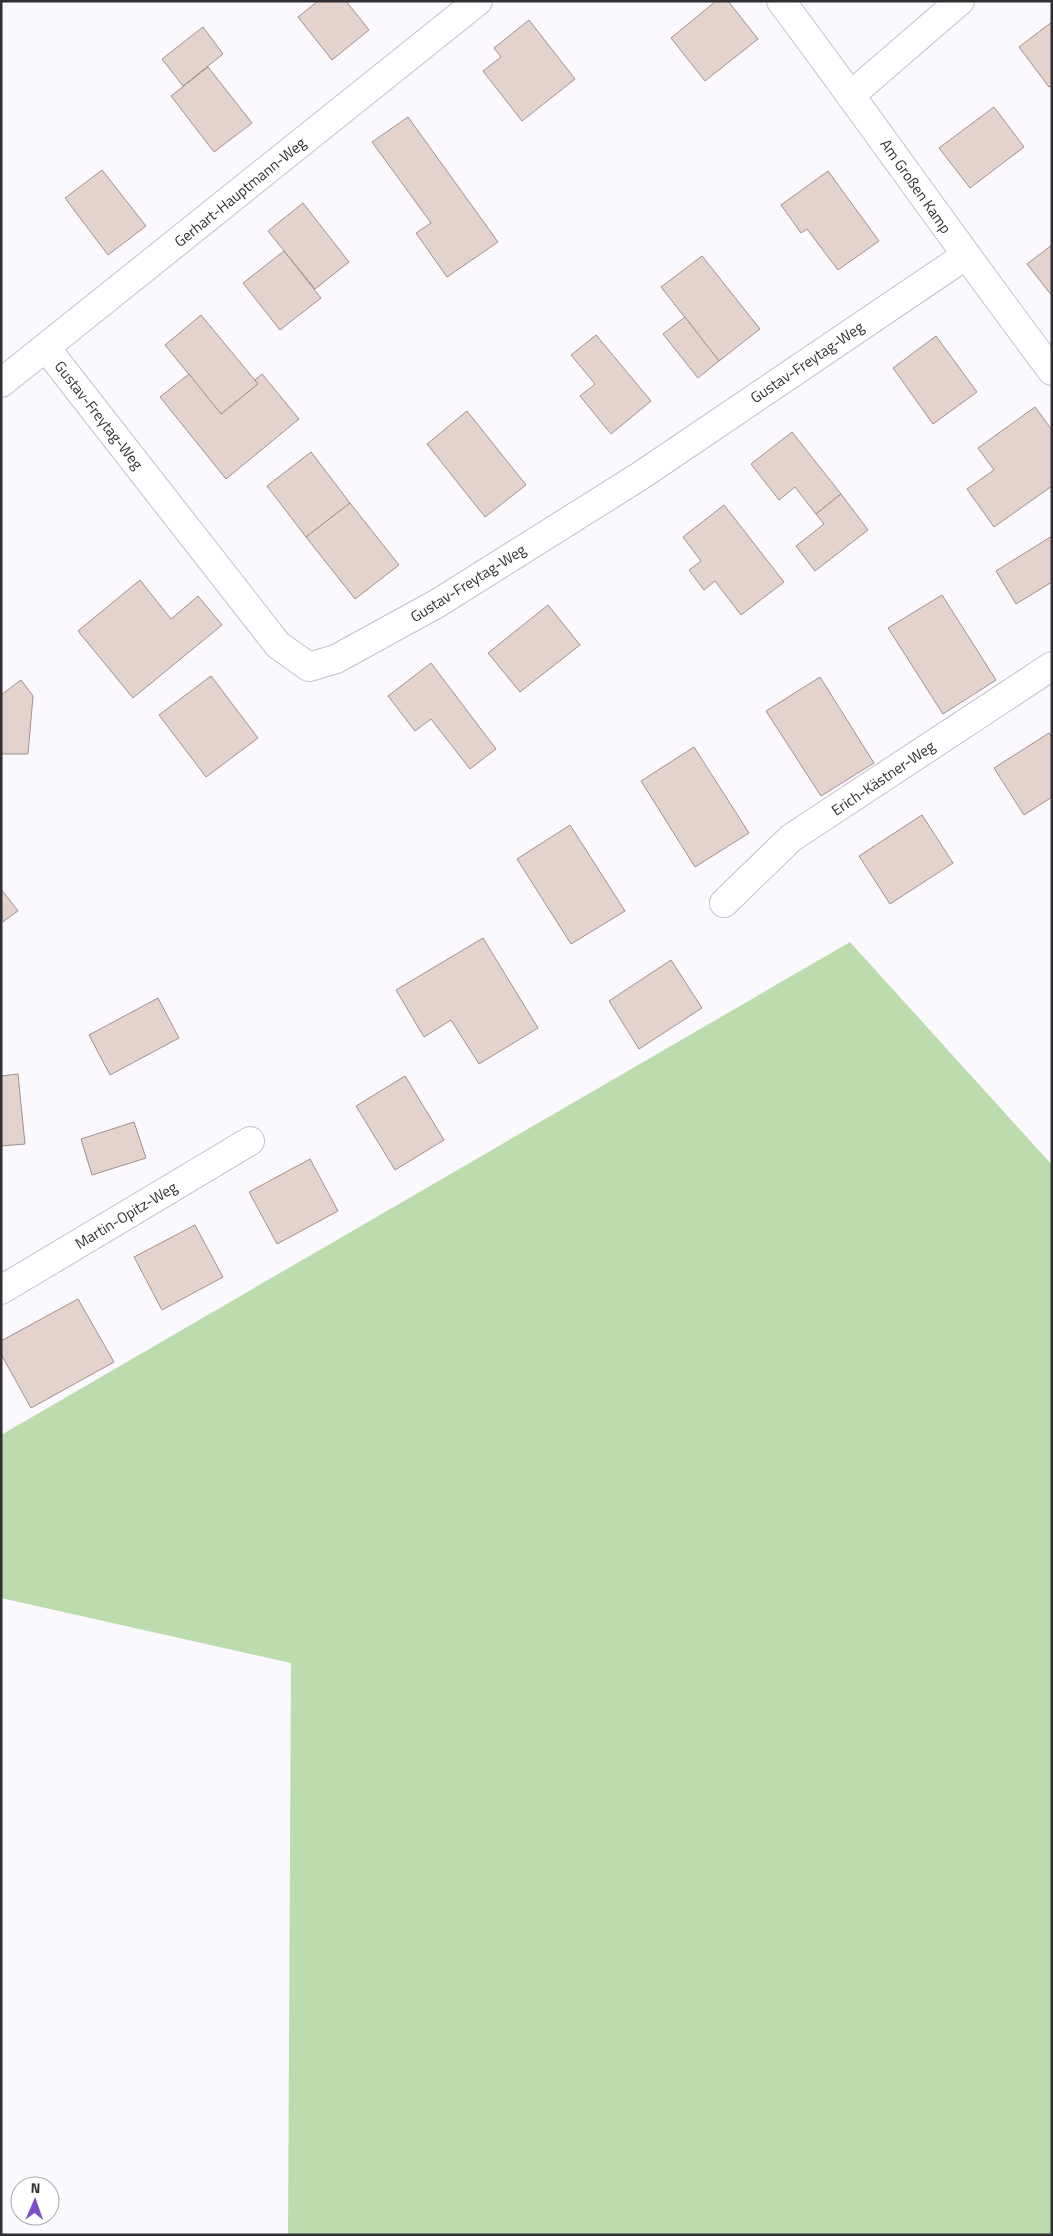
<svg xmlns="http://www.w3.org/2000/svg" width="1053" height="2236" font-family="'Titillium Web',sans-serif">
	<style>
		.green { fill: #bddcae }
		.building { fill: #e4d2cd; stroke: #a2918d }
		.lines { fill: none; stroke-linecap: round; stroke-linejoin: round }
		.minor-casing { stroke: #c6bfce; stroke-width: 30 }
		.minor { stroke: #fff; stroke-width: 28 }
		.labels { text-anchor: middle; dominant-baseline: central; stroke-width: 4; stroke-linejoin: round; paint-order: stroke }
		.street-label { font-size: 15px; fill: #312f34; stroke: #fff }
	</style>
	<rect width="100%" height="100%" fill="#fbf8fe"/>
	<!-- green -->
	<path class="green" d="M850 942 1052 1165V2235H288L291 1663 1 1598V1435Z"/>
	<!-- building -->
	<g class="building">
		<path d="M318 1H346L369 30 332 60 298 17Z"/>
		<path d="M716 1H728L758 39 705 81 671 38Z"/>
		<path d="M529 20 575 79 522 121 483 71 501 57 494 48Z"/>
		<path d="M1052 22V85L1049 87 1019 47Z"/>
		<path d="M203 27 223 54 183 86 162 59Z"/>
		<path d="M208 67 252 123 214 152 171 96Z"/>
		<path d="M994 107 1024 147 970 188 939 148Z"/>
		<path d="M408 117 498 242 447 277 416 233 431 223 372 142Z"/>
		<path d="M102 170 146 226 108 255 65 198Z"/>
		<path d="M828 171 879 241 838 270 807 229 801 233 781 205Z"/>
		<path d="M303 203 349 262 315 289 268 231Z"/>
		<path d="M1052 245V296L1027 264Z"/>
		<path d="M284 251 321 298 280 330 243 283Z"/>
		<path d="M702 256 760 329 719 361 661 287Z"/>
		<path d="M201 315 258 384 221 414 165 345Z"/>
		<path d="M685 317 719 361 698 378 663 334Z"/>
		<path d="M596 335 651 401 611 434 580 396 595 384 571 355Z"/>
		<path d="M936 336 977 392 933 424 893 368Z"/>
		<path d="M189 374 221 414 258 384 255 380 262 374 299 419 226 479 160 397Z"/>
		<path d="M1035 407 1052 430V486L994 527 967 489 994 470 978 448Z"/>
		<path d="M467 411 526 485 485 517 427 444Z"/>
		<path d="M792 432 841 494 816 514 795 487 779 500 751 464Z"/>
		<path d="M311 452 350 503 306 537 267 486Z"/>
		<path d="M841 494 868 530 815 571 796 546 824 524 816 514Z"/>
		<path d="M350 503 399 565 355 599 306 537Z"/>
		<path d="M724 505 784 582 741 615 715 581 704 590 689 570 701 561 683 537Z"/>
		<path d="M1052 536V582L1016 604 996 571Z"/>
		<path d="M140 580 171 619 198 596 222 625 133 698 78 631Z"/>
		<path d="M942 595 996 680 943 714 888 628Z"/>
		<path d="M548 605 580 645 520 692 488 653Z"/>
		<path d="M431 663 496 749 470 769 431 719 415 731 388 696Z"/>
		<path d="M211 676 258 738 206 777 159 715Z"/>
		<path d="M820 677 874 763 821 796 766 711Z"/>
		<path d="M21 680 33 696 28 754H1V695Z"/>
		<path d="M1049 733 1052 737V797L1024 815 994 768Z"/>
		<path d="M694 747 749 833 695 867 641 781Z"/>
		<path d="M922 815 953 863 890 904 859 856Z"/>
		<path d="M570 825 625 911 571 944 517 859Z"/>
		<path d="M1 889 18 911 1 923Z"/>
		<path d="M483 938 538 1028 479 1064 451 1020 424 1037 396 990Z"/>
		<path d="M671 960 702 1008 639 1049 609 1001Z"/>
		<path d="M158 998 179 1038 110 1075 89 1035Z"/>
		<path d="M18 1074 25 1144 1 1146V1076Z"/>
		<path d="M405 1076 444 1140 395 1170 356 1106Z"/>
		<path d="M134 1122 146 1158 92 1175 81 1139Z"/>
		<path d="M310 1159 338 1211 277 1244 249 1192Z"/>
		<path d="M195 1225 223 1277 162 1310 134 1257Z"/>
		<path d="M78 1299 114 1362 31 1408 1 1354V1341Z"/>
	</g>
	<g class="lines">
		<!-- minor casing -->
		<g class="minor-casing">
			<g id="minor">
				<path d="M781 1C873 124 960 249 1052 371"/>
				<path d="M851 95 960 1"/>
				<path d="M46 348 278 645 309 667 336 659 438 603 640 476 965 256"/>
				<path d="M1 383 478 1"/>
				<path d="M724 903 791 838 1052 666"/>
				<path d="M1 1290 250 1141"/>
			</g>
		</g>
		<!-- minor -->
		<use href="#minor" class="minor"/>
	</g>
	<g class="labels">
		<!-- street labels -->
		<g class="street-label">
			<text transform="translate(916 186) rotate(55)">Am Großen Kamp</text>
			<text transform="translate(240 192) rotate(-39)">Gerhart-Hauptmann-Weg</text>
			<text transform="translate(807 362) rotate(-34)">Gustav-Freytag-Weg</text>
			<text transform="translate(99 415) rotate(52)">Gustav-Freytag-Weg</text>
			<text transform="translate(468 583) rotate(-32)">Gustav-Freytag-Weg</text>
			<text transform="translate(883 778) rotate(-34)">Erich-Kästner-Weg</text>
			<text transform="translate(126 1215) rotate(-31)">Martin-Opitz-Weg</text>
		</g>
	</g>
	<!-- border -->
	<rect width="1053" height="2236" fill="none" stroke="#312f34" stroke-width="5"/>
	<!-- north arrow -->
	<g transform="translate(35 2201) rotate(2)"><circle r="24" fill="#ffffff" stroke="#adacae"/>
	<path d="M0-4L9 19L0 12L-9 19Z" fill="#7c4fc8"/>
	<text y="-8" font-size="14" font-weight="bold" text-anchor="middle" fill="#312f34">N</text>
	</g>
</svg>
